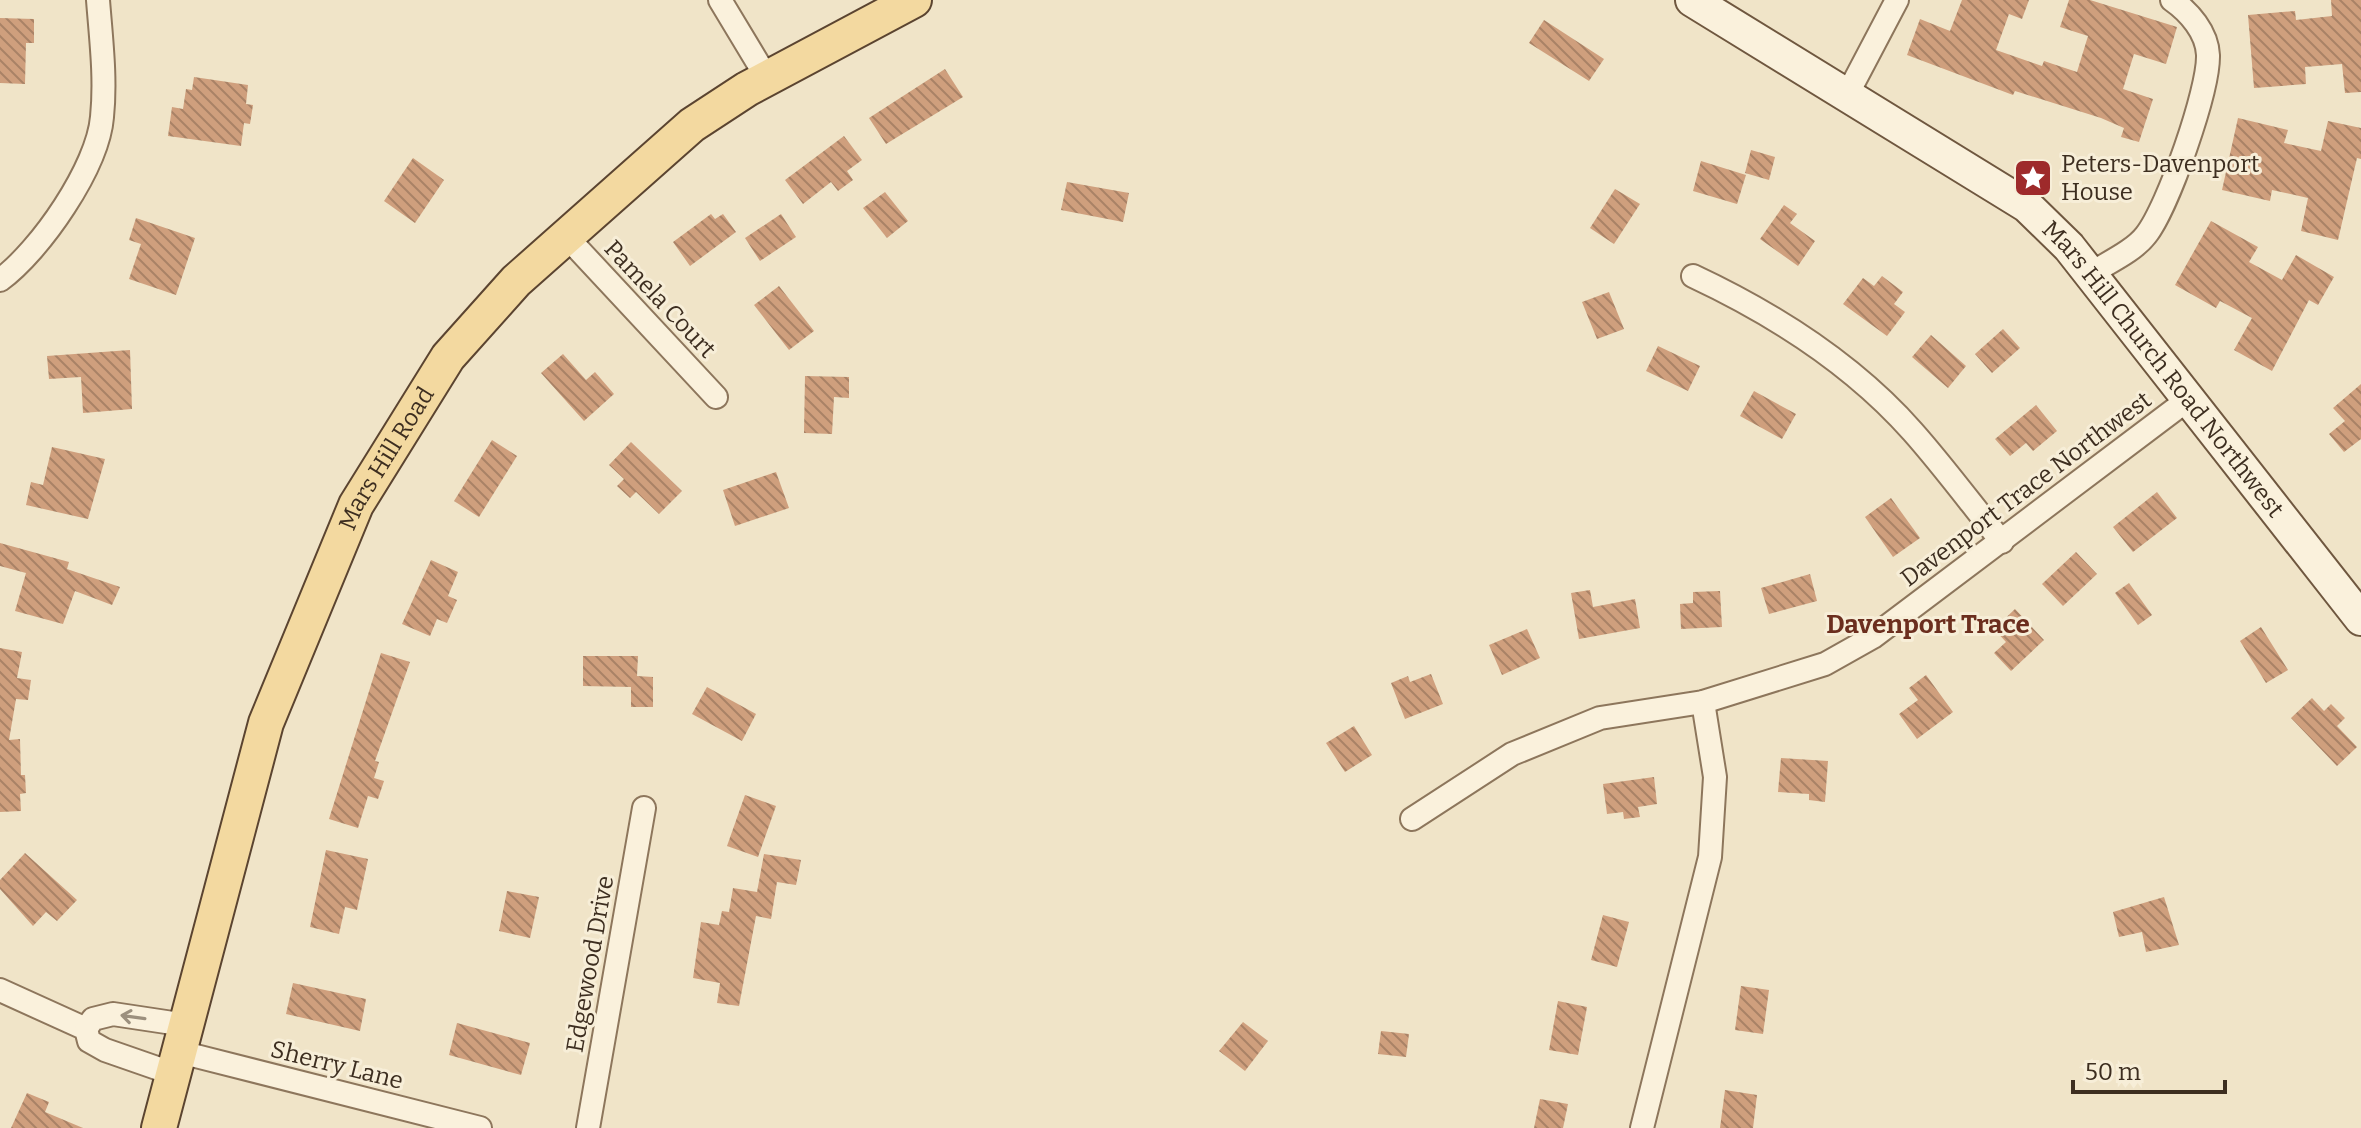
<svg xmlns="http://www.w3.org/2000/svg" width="2361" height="1128" viewBox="0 0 2361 1128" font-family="Bitter,serif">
	<defs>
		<pattern id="building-back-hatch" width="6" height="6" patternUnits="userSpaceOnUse" patternTransform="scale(2)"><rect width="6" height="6" fill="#cf9f7d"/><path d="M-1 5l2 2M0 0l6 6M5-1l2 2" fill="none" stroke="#a98266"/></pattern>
	</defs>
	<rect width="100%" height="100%" fill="#f0e4c8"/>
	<g fill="url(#building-back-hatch)">
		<path d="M1962 0H2029L2022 19 2009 14 1996 50 2042 66 2044 61 2077 72 2088 36 2060 27 2069 0H2090L2177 27 2166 64 2134 54 2123 89 2153 99 2139 142 2121 137 2124 128 2101 118 2015 91 2013 95 1907 55 1920 19 1950 31Z"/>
		<path d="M2331 0H2361V92L2345 93 2342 64 2305 67 2306 84 2254 88 2248 15 2295 11 2296 20 2332 16Z"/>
		<path d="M0 18 34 19V43H26L25 84 0 83Z"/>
		<path d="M1544 20 1604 59 1589 81 1529 43Z"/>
		<path d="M945 69 963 97 886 144 869 118Z"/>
		<path d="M194 77 248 85 246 104 253 105 250 124 244 123 241 146 168 136 172 107 183 109 186 89 192 90Z"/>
		<path d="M2238 118 2288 130 2284 143 2321 151 2328 121 2361 128V159L2357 158 2338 240 2301 231 2308 198 2272 190 2270 201 2222 190Z"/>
		<path d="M844 136 862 160 847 171 853 180 838 191 831 182 803 204 785 180Z"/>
		<path d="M1751 150 1775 157 1769 180 1745 173Z"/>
		<path d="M413 158 444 180 415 223 384 201Z"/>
		<path d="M1701 161 1746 175 1737 204 1693 191Z"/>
		<path d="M1067 182 1129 193 1123 222 1061 210Z"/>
		<path d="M1615 189 1640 204 1614 244 1590 228Z"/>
		<path d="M885 192 908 221 887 238 863 208Z"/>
		<path d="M1784 205 1797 214 1790 223 1815 241 1798 266 1760 239Z"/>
		<path d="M711 214 715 219 723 214 736 232 690 266 673 242Z"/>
		<path d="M781 214 796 237 760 261 745 238Z"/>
		<path d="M136 218 195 238 176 295 129 279 141 244 129 240Z"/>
		<path d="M2211 221 2258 247 2249 262 2282 280 2296 255 2334 277 2318 305 2309 300 2272 371 2234 350 2252 318 2220 301 2216 308 2175 285Z"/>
		<path d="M1882 276 1903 292 1894 304 1905 312 1887 336 1843 304 1863 278 1874 286Z"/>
		<path d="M779 286 814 331 789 350 754 305Z"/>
		<path d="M1609 292 1624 329 1597 339 1582 302Z"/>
		<path d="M2003 329 2020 348 1992 373 1975 354Z"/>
		<path d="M1931 335 1966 366 1948 388 1912 357Z"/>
		<path d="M1658 346 1700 366 1688 391 1646 371Z"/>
		<path d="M130 350 132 409 83 413 81 377 49 379 47 356Z"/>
		<path d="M563 354 586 380 595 372 614 394 584 421 541 373Z"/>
		<path d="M805 376 849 377V398L834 397 832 434 804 433Z"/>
		<path d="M2361 384V439L2344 452 2329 434 2345 421 2333 408Z"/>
		<path d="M1754 391 1796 414 1782 439 1740 416Z"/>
		<path d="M2036 405 2057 431 2033 451 2026 443 2010 456 1995 439Z"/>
		<path d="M492 440 517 456 479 517 454 501Z"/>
		<path d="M631 442 682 491 659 514 636 492 630 498 617 486 624 479 609 465Z"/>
		<path d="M52 447 105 459 88 519 26 505 31 482 43 485Z"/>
		<path d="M776 472 789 508 735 526 723 490Z"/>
		<path d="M2157 492 2177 518 2133 552 2113 527Z"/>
		<path d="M1891 498 1920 538 1893 557 1865 517Z"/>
		<path d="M0 543 69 562 67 569 120 587 112 605 75 591 63 624 15 611 26 573 0 566Z"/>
		<path d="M2076 552 2097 574 2063 606 2042 584Z"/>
		<path d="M431 560 458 572 448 596 457 600 447 623 437 619 430 636 402 624Z"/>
		<path d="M1810 574 1817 601 1769 614 1761 588Z"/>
		<path d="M2129 583 2152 615 2138 625 2115 593Z"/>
		<path d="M1590 590 1593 607 1635 599 1640 628 1579 639 1571 593Z"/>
		<path d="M1720 591 1722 627 1681 629 1680 604 1693 603V592Z"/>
		<path d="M2015 609 2044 640 2011 671 1994 653 2006 642 1994 629Z"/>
		<path d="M2261 627 2288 670 2266 683 2240 641Z"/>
		<path d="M1527 629 1540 658 1502 675 1489 645Z"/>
		<path d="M0 648 22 652 17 678 31 680 28 700 16 699 9 740 20 739 21 775H25L26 793 20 794 21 811 0 812Z"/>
		<path d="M381 653 410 662 375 761 379 762 374 778 384 781 378 799 368 796 358 828 329 819Z"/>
		<path d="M583 656H638L637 676 653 677V707H631V687L583 686Z"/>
		<path d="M1431 674 1443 704 1405 719 1391 683 1408 676 1410 682Z"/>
		<path d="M1926 675 1953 712 1917 739 1899 714 1918 700 1909 688Z"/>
		<path d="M707 687 756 714 742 741 692 714Z"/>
		<path d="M2312 698 2324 711 2331 704 2345 718 2337 726 2357 747 2337 766 2291 718Z"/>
		<path d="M1354 726 1372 755 1345 772 1326 743Z"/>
		<path d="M1781 758 1828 761 1825 802 1809 800V794L1778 792Z"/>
		<path d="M1654 777 1657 804 1638 807 1640 817 1624 819 1623 812 1607 814 1603 784Z"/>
		<path d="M745 795 776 806 758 857 727 846Z"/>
		<path d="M326 850 368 859 357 910 345 907 339 934 310 927Z"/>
		<path d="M25 853 77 900 57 921 46 912 33 926 0 889V880Z"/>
		<path d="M764 854 801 860 796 885 777 882 771 919 756 916 739 1006 717 1003 720 983 693 978 701 922 719 925 722 911 729 912 733 888 757 892Z"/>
		<path d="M507 891 539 897 530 938 499 931Z"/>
		<path d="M2164 897 2179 945 2146 952 2142 932 2119 937 2113 912Z"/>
		<path d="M1603 915 1629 922 1617 967 1591 960Z"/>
		<path d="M293 983 366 999 360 1031 286 1014Z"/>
		<path d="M1741 986 1769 990 1763 1034 1735 1030Z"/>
		<path d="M1558 1001 1587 1007 1578 1055 1549 1050Z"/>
		<path d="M1243 1022 1268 1041 1245 1071 1219 1051Z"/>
		<path d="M457 1023 530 1043 521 1075 449 1055Z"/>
		<path d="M1381 1031 1409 1034 1406 1057 1378 1054Z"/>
		<path d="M1725 1090 1757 1095 1753 1128H1720Z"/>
		<path d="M27 1093 49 1102 45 1112 83 1128H11Z"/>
		<path d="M1540 1099 1568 1104 1563 1128H1534Z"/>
	</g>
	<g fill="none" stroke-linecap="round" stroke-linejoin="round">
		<g stroke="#8d765c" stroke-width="26">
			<g id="street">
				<path d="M720 0 767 78"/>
				<path d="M1847 95 1897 0"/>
				<path d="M565 235 716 397"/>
				<path d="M2090 274C2107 263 2134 251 2146 235 2168 207 2209 90 2208 55 2207 32 2189 12 2172 0"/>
				<path d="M1693 276C1774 314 1853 364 1913 432 1944 467 1972 505 2002 542"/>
				<path d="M0 280C40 251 98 167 102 117 106 78 101 39 98 0"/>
				<path d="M1412 819 1512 754 1600 718 1703 702 1825 664 1873 637 2190 398"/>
				<path d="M0 990 86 1029 89 1041 105 1050 174 1074"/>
				<path d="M86 1029 93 1019 113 1014 186 1025"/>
				<path d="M180 1052 480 1128"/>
				<path d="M588 1128 644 808"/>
				<path d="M1642 1128 1710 857 1715 777 1703 702"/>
			</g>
		</g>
		<g stroke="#6f573f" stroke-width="36">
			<g id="secondary">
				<path id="s1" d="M1692 0 2027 206 2069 247 2361 619"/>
			</g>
		</g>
		<g stroke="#5b4430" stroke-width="38">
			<g id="primary">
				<path id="s2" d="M159 1128 266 723 356 505 448 357 516 281 692 125 747 89 914 0"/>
			</g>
		</g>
		<use href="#street" stroke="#faf1dc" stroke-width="22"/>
		<use href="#secondary" stroke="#faf1dc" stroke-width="32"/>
		<use href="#primary" stroke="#f3d9a0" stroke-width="34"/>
	</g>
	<defs><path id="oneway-shaft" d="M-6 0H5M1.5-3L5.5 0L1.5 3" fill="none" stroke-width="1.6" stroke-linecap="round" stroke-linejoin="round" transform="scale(2)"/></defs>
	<use stroke="#9c907e" href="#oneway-shaft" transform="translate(133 1017) rotate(-172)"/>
	<defs>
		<g id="sight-square" transform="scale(2)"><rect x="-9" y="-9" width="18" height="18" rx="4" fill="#9e2a2b" stroke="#f7eed8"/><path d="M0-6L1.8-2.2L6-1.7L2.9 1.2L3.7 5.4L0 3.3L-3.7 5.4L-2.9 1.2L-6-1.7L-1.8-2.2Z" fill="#fff"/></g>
	</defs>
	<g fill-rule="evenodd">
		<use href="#sight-square" x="2033" y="178"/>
	</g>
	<g text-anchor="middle" stroke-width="6" stroke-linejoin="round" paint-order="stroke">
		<g font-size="24" fill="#3d2e20" stroke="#f7eed8" text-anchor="start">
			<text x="2061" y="172">Peters-Davenport<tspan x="2061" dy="28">House</tspan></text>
		</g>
		<g font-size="24" fill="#3d2e20" stroke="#f7eed8">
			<text transform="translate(660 299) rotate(47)" y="8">Pamela Court</text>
			<text dy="8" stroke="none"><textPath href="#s1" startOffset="606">Mars Hill Church Road Northwest</textPath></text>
			<text dy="8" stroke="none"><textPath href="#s2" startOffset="710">Mars Hill Road</textPath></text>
			<text transform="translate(2026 489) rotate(-37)" y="8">Davenport Trace Northwest</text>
			<text transform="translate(590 964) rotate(-80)" y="8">Edgewood Drive</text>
			<text transform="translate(337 1065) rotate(14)" y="8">Sherry Lane</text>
		</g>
		<g font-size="26" font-weight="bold" fill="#6b2e1e" stroke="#f7eed8">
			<text x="1928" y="633">Davenport Trace</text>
		</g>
	</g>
	<path d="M2073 1080v12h152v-12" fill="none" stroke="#3d2e20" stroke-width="4"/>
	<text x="2085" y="1080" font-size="24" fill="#3d2e20" stroke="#f7eed8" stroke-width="6" paint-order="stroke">50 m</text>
</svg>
